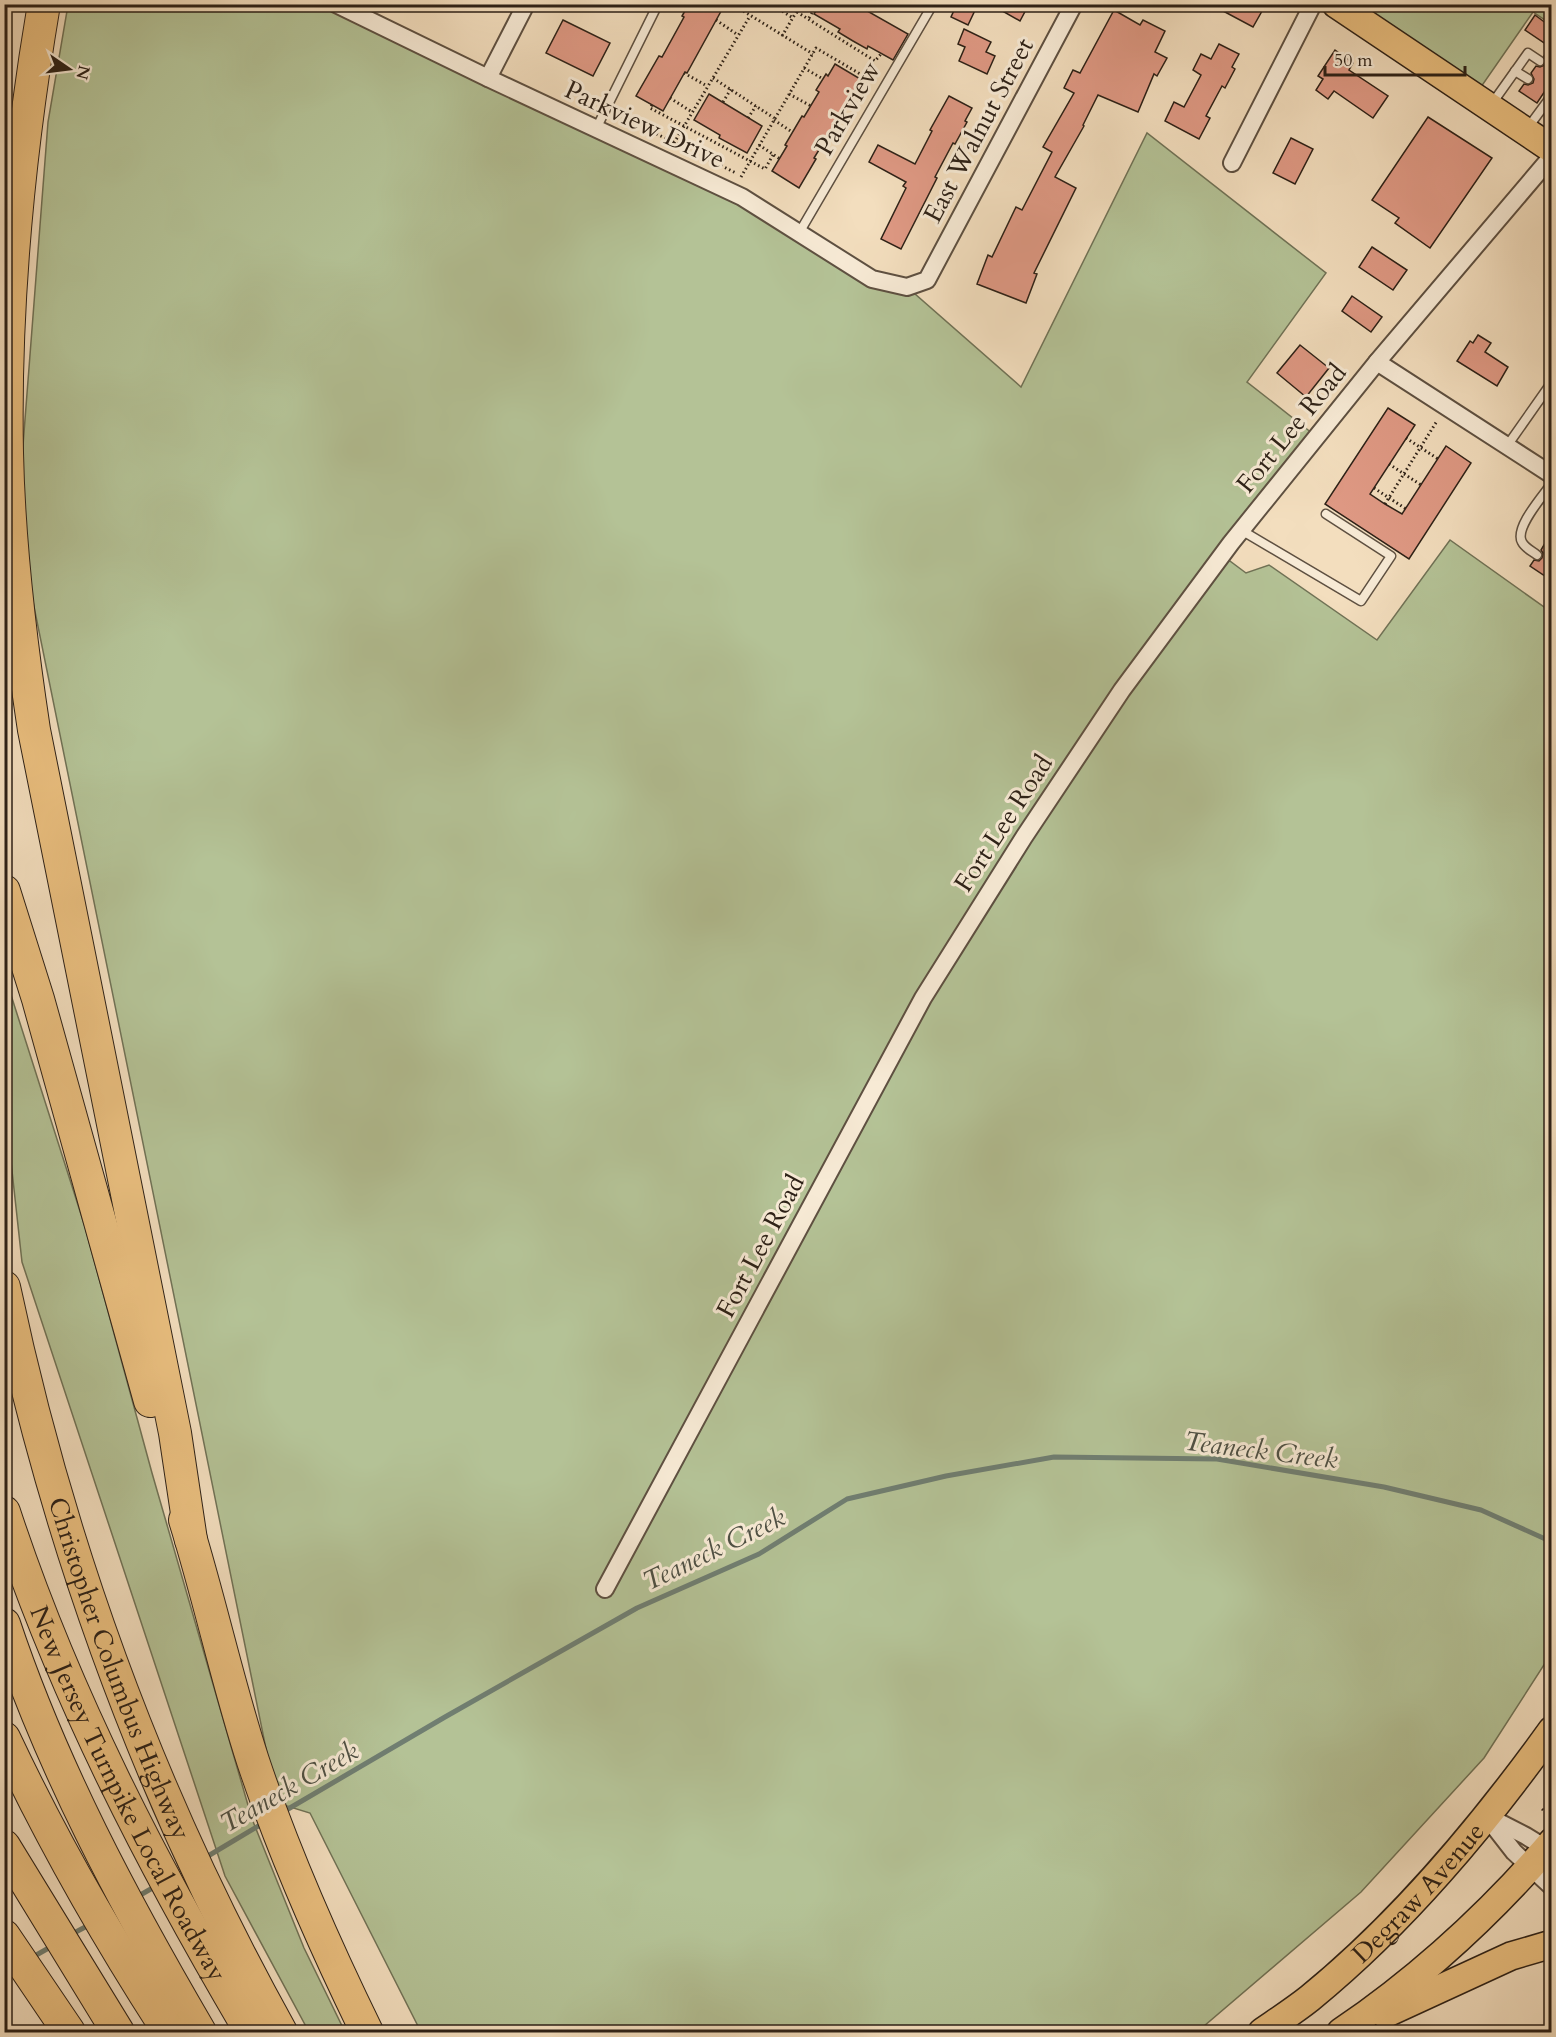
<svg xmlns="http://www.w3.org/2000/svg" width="1556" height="2037" viewBox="0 0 1556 2037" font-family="Cardo,serif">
	<rect width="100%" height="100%" fill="#f3debe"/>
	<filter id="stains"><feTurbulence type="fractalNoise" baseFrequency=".00333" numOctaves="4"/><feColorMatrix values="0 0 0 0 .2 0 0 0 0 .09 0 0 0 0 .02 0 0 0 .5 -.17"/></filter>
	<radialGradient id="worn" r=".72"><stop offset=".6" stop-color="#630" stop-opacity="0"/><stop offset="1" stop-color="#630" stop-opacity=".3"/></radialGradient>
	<g fill="#b4c296" stroke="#707256" stroke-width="1.5">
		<path d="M68 5H330L672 163 872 279 907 287 1021 387 1147 133 1326 273 1247 382 1317 437 1222 555 1246 573 1269 565 1377 640 1450 540 1551 612V1654L1484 1758 1361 1892 1197 2032H421L310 1813 277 1803 17 523 48 122Z"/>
		<path d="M1336 5H1551V24L1533 12 1474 97Z"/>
		<path d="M4 973 85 1227 152 1473 252 1819 304 1948 345 2032H309L225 1876 22 1262 5 1107Z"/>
	</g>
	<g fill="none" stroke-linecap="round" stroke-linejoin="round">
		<g stroke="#707e71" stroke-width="5">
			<path d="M283 1812 445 1717 637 1608 759 1554 847 1499 946 1476 1054 1457 1217 1459 1384 1487 1481 1510 1552 1542"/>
			<path d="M203 1859 265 1822"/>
			<path d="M135 1898 156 1886"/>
			<path d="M70 1935 91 1924"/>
			<path d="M31 1958 54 1945"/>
		</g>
	</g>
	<g fill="#df9984" stroke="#2d2117" stroke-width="1.5">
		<path d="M689 4H725L687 73 685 72 663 111 636 96 659 56 662 57 684 17 682 16Z"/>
		<path d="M820 4H855L908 34 893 60 868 46 867 49 853 41 838 32 840 29 814 14Z"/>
		<path d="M957 4H978L968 25 951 17Z"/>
		<path d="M990 4H1029L1020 21Z"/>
		<path d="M1210 4H1266L1253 27Z"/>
		<path d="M1114 10 1140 25 1143 20 1165 31 1155 52 1167 58 1157 76 1154 74 1138 112 1098 95 1083 125 1084 126 1055 177 1076 188 1034 273 1037 274 1026 303 977 284 988 255 992 257 1016 207 1022 210 1052 152 1043 147 1074 93 1064 88 1073 70 1080 73Z"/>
		<path d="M1535 15 1551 27V82L1537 103 1519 91 1524 84 1528 85 1533 83 1534 79 1531 73 1536 66 1540 67 1545 65 1546 61 1544 56 1550 47 1525 30Z"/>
		<path d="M563 20 610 43 593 76 546 53Z"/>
		<path d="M964 29 991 42 986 52 995 56 987 74 959 61 965 47 958 44Z"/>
		<path d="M1219 44 1239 54 1232 67 1235 69 1225 88 1222 86 1206 116 1210 118 1199 139 1165 121 1174 102 1184 107 1201 75 1193 70 1201 54 1211 59Z"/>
		<path d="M1335 50 1353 63 1349 70 1388 96 1373 118 1334 91 1328 99 1316 90 1323 79 1318 76Z"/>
		<path d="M835 64 862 80 814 158 816 159 799 188 772 171 787 146 785 145 802 116 804 117 819 92 816 90 826 74 828 76Z"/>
		<path d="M709 94 762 126 747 153 719 138 720 135 694 120Z"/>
		<path d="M949 96 972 108 965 121 967 122 955 144 953 143 935 177 937 178 901 249 881 239 906 188 903 186 906 182 869 162 878 145 915 164 932 131 930 130Z"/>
		<path d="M1428 117 1492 158 1430 248 1395 223 1399 218 1372 200Z"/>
		<path d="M1291 138 1313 149 1295 184 1273 173Z"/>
		<path d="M1372 247 1407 270 1393 290 1359 267Z"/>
		<path d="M1352 296 1382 317 1371 332 1342 311Z"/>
		<path d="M1478 335 1491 343 1485 352 1508 367 1497 386 1457 361 1470 341 1473 343Z"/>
		<path d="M1300 345 1329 368 1306 397 1277 373Z"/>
		<path d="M1388 408 1415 425 1370 494 1385 504 1402 514 1446 446 1471 463 1409 559 1325 504Z"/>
		<path d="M1551 533V580L1530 566 1534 560 1539 561 1542 558 1543 553 1541 550Z"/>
	</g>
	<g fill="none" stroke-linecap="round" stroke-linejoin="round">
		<g stroke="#5e5041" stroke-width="11">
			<g id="service">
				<path d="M1515 71 1528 79"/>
				<path d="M1491 105 1528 53 1540 61"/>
				<path d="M596 129 658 4"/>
				<path d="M1527 129 1552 95"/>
				<path d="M799 233 933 4"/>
				<path d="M1507 446 1552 382"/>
				<path d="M1241 530 1361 601 1391 556 1326 514"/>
				<path d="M1537 555C1532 551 1525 548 1522 542 1514 528 1543 496 1552 483"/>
			</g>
		</g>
		<g stroke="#5e5041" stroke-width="20">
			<g id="minor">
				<path d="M336 4 488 78 742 197 872 279 907 287 927 280 1074 4"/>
				<path d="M488 78 526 4"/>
				<path d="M1232 163 1313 4"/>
				<path d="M1377 362 1552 475"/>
				<path d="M605 1589 923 998 1024 837 1122 690 1231 543 1377 362 1552 156"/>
				<path d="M1486 1816 1514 1852 1552 1887"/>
				<path d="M1487 1816 1526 1836 1552 1852"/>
			</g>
		</g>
		<g stroke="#2d2117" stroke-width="30">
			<g id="primary">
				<path d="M1336 4 1552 149"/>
				<path d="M1385 2014 1511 1956 1552 1944"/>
				<path id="s1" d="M1262 2032C1278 2021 1295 2010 1310 1998 1403 1922 1482 1827 1552 1730"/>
				<path d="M1341 2032C1419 1979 1490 1914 1552 1842"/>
			</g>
		</g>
		<g stroke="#2d2117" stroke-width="34">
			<g id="motorway">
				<path d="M44 4C19 152 4 303 7 453 9 546 20 638 34 730L175 1433 191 1540"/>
				<path d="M4 891 38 999 150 1401"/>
				<path id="s2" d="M4 1287C59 1548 151 1799 281 2032"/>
				<path id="s3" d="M4 1512C64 1695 154 1868 251 2032"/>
				<path d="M185 1520C210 1600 227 1681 253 1761 284 1854 324 1944 367 2032"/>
				<path d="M4 1624C52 1768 124 1902 200 2032"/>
				<path d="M4 1738C52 1840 108 1938 169 2032"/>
				<path d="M4 1846 118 2032"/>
				<path d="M4 1936 69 2032"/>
			</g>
		</g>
		<g stroke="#2d2117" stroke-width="3" stroke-dasharray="1.5 3" stroke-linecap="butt">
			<path d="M732 4 813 54"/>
			<path d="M771 4 793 18"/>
			<path d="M797 12 875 61 881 54"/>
			<path d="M809 18 817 4"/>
			<path d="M716 20 738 35"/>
			<path d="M782 36 801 4"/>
			<path d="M804 68 823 79"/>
			<path d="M684 73 707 86"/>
			<path d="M713 78 774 118"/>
			<path d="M789 94 811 106"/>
			<path d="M670 98 692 112"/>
			<path d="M723 102 731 89"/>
			<path d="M652 105 650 108 765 169 773 155"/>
			<path d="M616 114 736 173"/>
			<path d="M748 118 756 106"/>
			<path d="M774 120 792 132"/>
			<path d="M674 143 750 16"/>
			<path d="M759 145 780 159"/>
			<path d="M741 177 816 48 862 75 866 84 869 86"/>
			<path d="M1406 438 1438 459"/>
			<path d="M1389 464 1421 485"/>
			<path d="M1374 488 1406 509"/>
			<path d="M1385 504 1437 421"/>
			<path d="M1542 1809 1551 1817"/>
		</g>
		<use href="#service" stroke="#f7ead5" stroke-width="8"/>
		<use href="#minor" stroke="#f7ead5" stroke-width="16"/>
		<use href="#primary" stroke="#eabf7f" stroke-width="27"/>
		<use href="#motorway" stroke="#eabf7f" stroke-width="32"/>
	</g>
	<g text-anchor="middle" stroke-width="6" stroke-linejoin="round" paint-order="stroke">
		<g font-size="26" fill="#2d2117" stroke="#f7ead5">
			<text transform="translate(847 108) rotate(-60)" y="9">Parkview</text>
			<text transform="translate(645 124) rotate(25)" y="9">Parkview Drive</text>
			<text transform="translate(978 130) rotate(-62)" y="9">East Walnut Street</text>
			<text transform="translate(1291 428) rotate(-51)" y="9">Fort Lee Road</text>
			<text transform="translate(1003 823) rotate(-57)" y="9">Fort Lee Road</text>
			<text transform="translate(760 1246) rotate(-62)" y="9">Fort Lee Road</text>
			<text dy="9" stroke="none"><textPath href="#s2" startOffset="399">Christopher Columbus Highway</textPath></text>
			<text dy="9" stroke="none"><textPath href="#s3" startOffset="308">New Jersey Turnpike Local Roadway</textPath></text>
			<text dy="9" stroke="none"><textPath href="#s1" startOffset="210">Degraw Avenue</textPath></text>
		</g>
		<g font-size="27" font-style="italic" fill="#4e5044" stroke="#f7ead5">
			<text transform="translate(1261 1450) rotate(7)" y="9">Teaneck Creek</text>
			<text transform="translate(714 1549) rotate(-26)" y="9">Teaneck Creek</text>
			<text transform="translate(289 1787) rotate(-30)" y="9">Teaneck Creek</text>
		</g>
	</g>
	<rect width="1556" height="2037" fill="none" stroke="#f3debe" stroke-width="24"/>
	<rect x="6" y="6" width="1544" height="2025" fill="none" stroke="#2d2117" stroke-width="3"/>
	<rect x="12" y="12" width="1532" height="2013" fill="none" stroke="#2d2117" stroke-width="1.5"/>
	<g transform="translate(69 69) rotate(104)" stroke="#f7ead5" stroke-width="4.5" paint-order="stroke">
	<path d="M0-4.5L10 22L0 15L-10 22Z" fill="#2d2117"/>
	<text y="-9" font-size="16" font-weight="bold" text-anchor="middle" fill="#2d2117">N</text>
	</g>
	<path d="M1325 66v9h140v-9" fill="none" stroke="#2d2117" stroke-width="3"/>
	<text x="1334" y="66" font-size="18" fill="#2d2117" stroke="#f7ead5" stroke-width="4.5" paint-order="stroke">50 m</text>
	<rect width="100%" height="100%" filter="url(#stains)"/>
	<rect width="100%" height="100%" fill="url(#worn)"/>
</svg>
